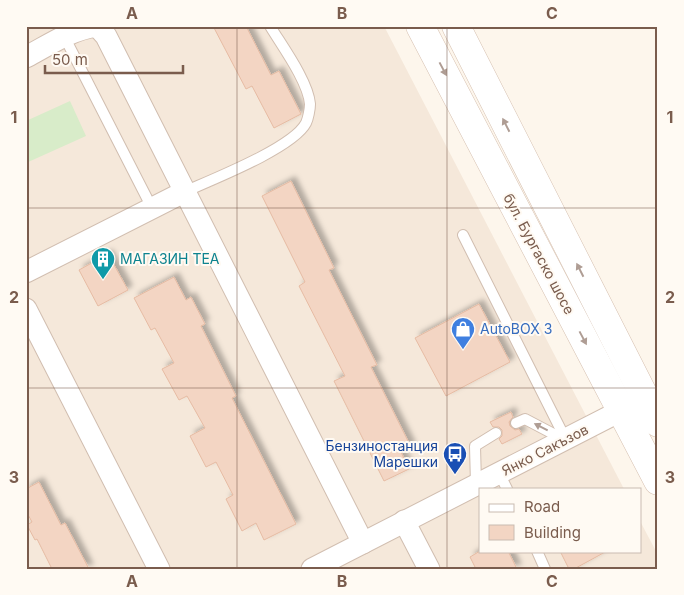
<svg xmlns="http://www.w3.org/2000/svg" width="684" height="595" viewBox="0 0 684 595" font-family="Inter,sans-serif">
	<defs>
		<filter id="shadow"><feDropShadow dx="4.5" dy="-4.5" stdDeviation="2.5" flood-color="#0004"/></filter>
	</defs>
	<rect width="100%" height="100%" fill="#fdf6ec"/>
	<path fill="#f5e8da" d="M26 26H384L624 489H480V551H640V521L658 555V569H26Z"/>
	<path fill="#d8ecc9" d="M70 101 86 136 26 163V121Z"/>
	<g fill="#f3d5c3" stroke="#e6bba3" filter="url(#shadow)">
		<path d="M213 26H246L271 75 279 71 301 114 274 128 252 86 246 89Z"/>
		<path d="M291 181 334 268 329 270 377 365 371 367 411 447 401 452 409 469 384 481 334 381 345 376 299 286 305 282 262 196Z"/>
		<path d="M108 254 128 290 98 306 79 270Z"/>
		<path d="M174 277 186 300 191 297 205 324 201 326 236 396 232 398 296 524 264 540 256 523 242 531 226 499 233 495 216 462 206 467 190 436 205 428 187 396 179 400 162 369 174 363 155 328 151 330 134 298Z"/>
		<path d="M479 304 510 362 446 396 415 338Z"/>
		<path d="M511 412 513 417 509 422 510 426 515 430 519 429 522 434 502 444 499 439 502 436V430L499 427H493L490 422Z"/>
		<path d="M39 482 61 525 65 523 89 569H52L37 539 35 540 27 525 32 522 26 511V489Z"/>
		<path d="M480 551H508L517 569H476L470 557Z"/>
		<path d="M560 551H607L574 569H569Z"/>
	</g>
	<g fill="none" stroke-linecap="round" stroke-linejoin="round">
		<g stroke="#d1beb0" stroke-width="12">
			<g id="service">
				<path d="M64 36 152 208"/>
				<path d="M184 192C211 180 293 148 306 123 308 119 310 109 310 104 308 81 282 46 270 26"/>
				<path d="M463 235 566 440"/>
				<path d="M516 423 525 419 565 440"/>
				<path d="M499 473 507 489"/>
				<path d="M476 484 475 446 496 433"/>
				<path d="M537 551 545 569"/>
			</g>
		</g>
		<g stroke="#d1beb0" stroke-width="23">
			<g id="minor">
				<path d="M97 26 106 36 363 543"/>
				<path d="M26 57C49 45 70 30 96 26"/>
				<path d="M26 272 184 192"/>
				<path d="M26 309 159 569"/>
				<path d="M404 521 429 569"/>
				<path d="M312 569 634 404"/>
			</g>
		</g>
		<g stroke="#d6c0b0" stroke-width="29">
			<g id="secondary">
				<path d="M420 26 658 481"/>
				<path d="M456 26 658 423"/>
			</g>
		</g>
		<use href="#service" stroke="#fff" stroke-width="10"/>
		<use href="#minor" stroke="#fff" stroke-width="21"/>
		<use href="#secondary" stroke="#fff" stroke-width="28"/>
	</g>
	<defs><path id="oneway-solid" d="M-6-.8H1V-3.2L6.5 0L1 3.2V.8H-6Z" transform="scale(1.25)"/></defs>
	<g fill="#af9d94">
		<use href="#oneway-solid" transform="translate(443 69) rotate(62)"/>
		<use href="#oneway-solid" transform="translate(506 125) rotate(-117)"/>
		<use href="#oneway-solid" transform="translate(580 270) rotate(-117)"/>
		<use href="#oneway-solid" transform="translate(583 338) rotate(62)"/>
		<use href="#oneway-solid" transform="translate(541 427) rotate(-153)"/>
	</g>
	<path fill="none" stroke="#7a5c4d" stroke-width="1" stroke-opacity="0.55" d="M237 26V569M447 26V569M26 208H658M26 388H658"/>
	<defs>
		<g id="building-pin" transform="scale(1.25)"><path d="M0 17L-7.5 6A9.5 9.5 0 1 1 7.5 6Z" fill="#0f9aa8" stroke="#fffaf3"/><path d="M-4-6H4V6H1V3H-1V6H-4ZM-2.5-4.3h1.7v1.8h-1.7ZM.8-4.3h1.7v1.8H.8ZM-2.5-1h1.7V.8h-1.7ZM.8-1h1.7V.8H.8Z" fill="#fff"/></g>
		<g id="shop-pin" transform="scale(1.25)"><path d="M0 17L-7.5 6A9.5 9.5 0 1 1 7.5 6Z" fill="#3f7fe0" stroke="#fffaf3"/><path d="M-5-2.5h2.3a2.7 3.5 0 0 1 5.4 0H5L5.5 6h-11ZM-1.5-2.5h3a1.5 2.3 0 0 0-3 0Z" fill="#fff"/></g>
		<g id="bus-pin" transform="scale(1.25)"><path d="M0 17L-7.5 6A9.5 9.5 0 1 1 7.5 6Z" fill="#1a4fb4" stroke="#fffaf3"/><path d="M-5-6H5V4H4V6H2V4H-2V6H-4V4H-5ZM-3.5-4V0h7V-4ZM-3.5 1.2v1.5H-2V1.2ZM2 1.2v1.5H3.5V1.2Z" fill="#fff"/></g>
	</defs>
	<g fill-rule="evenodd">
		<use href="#building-pin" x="103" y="259"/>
		<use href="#shop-pin" x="463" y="329"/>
		<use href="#bus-pin" x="455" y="454"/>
	</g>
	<g text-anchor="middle" stroke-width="4" stroke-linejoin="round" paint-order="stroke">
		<g font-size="14" fill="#7a5c4d" stroke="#fffaf3">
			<text transform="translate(539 254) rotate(62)" y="5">бул. Бургаско шосе</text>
			<text transform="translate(545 450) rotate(-27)" y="5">Янко Сакъзов</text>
		</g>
		<g font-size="14" fill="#0d838f" stroke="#fffaf3" text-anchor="start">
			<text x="120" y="264">МАГАЗИН ТЕА</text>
		</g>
		<g font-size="14" fill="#366cbe" stroke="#fffaf3" text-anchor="start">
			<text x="480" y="334">AutoBOX 3</text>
		</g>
		<g font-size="14" fill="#164399" stroke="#fffaf3" text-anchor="end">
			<text x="438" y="451">Бензиностанция<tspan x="438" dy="16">Марешки</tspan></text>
		</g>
	</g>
	<rect width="684" height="595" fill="none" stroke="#fffaf3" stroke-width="55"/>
	<rect x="479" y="488" width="162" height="65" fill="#fffaf3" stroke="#cabbb1"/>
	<rect x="489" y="504" width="25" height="8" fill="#ffffff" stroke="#cabbb1"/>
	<text x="524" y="512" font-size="15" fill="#7a5c4d">Road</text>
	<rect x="489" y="525" width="25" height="15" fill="#f3d5c3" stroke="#cabbb1"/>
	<text x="524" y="538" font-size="15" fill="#7a5c4d">Building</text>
	<path d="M45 65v8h138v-8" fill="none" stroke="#7a5c4d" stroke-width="2.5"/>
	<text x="52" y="65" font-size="15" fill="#7a5c4d" stroke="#fffaf3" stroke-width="4" paint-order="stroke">50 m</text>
	<rect x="28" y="28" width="628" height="540" fill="none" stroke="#7a5c4d" stroke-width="2"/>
	<g font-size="16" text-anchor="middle" font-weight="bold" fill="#7a5c4d">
		<text x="132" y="19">A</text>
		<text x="342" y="19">B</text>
		<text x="552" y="19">C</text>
		<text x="14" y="123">1</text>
		<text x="670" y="123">1</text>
		<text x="14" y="303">2</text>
		<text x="670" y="303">2</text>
		<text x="14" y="483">3</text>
		<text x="670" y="483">3</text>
		<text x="132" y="587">A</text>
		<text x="342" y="587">B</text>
		<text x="552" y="587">C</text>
	</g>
</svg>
